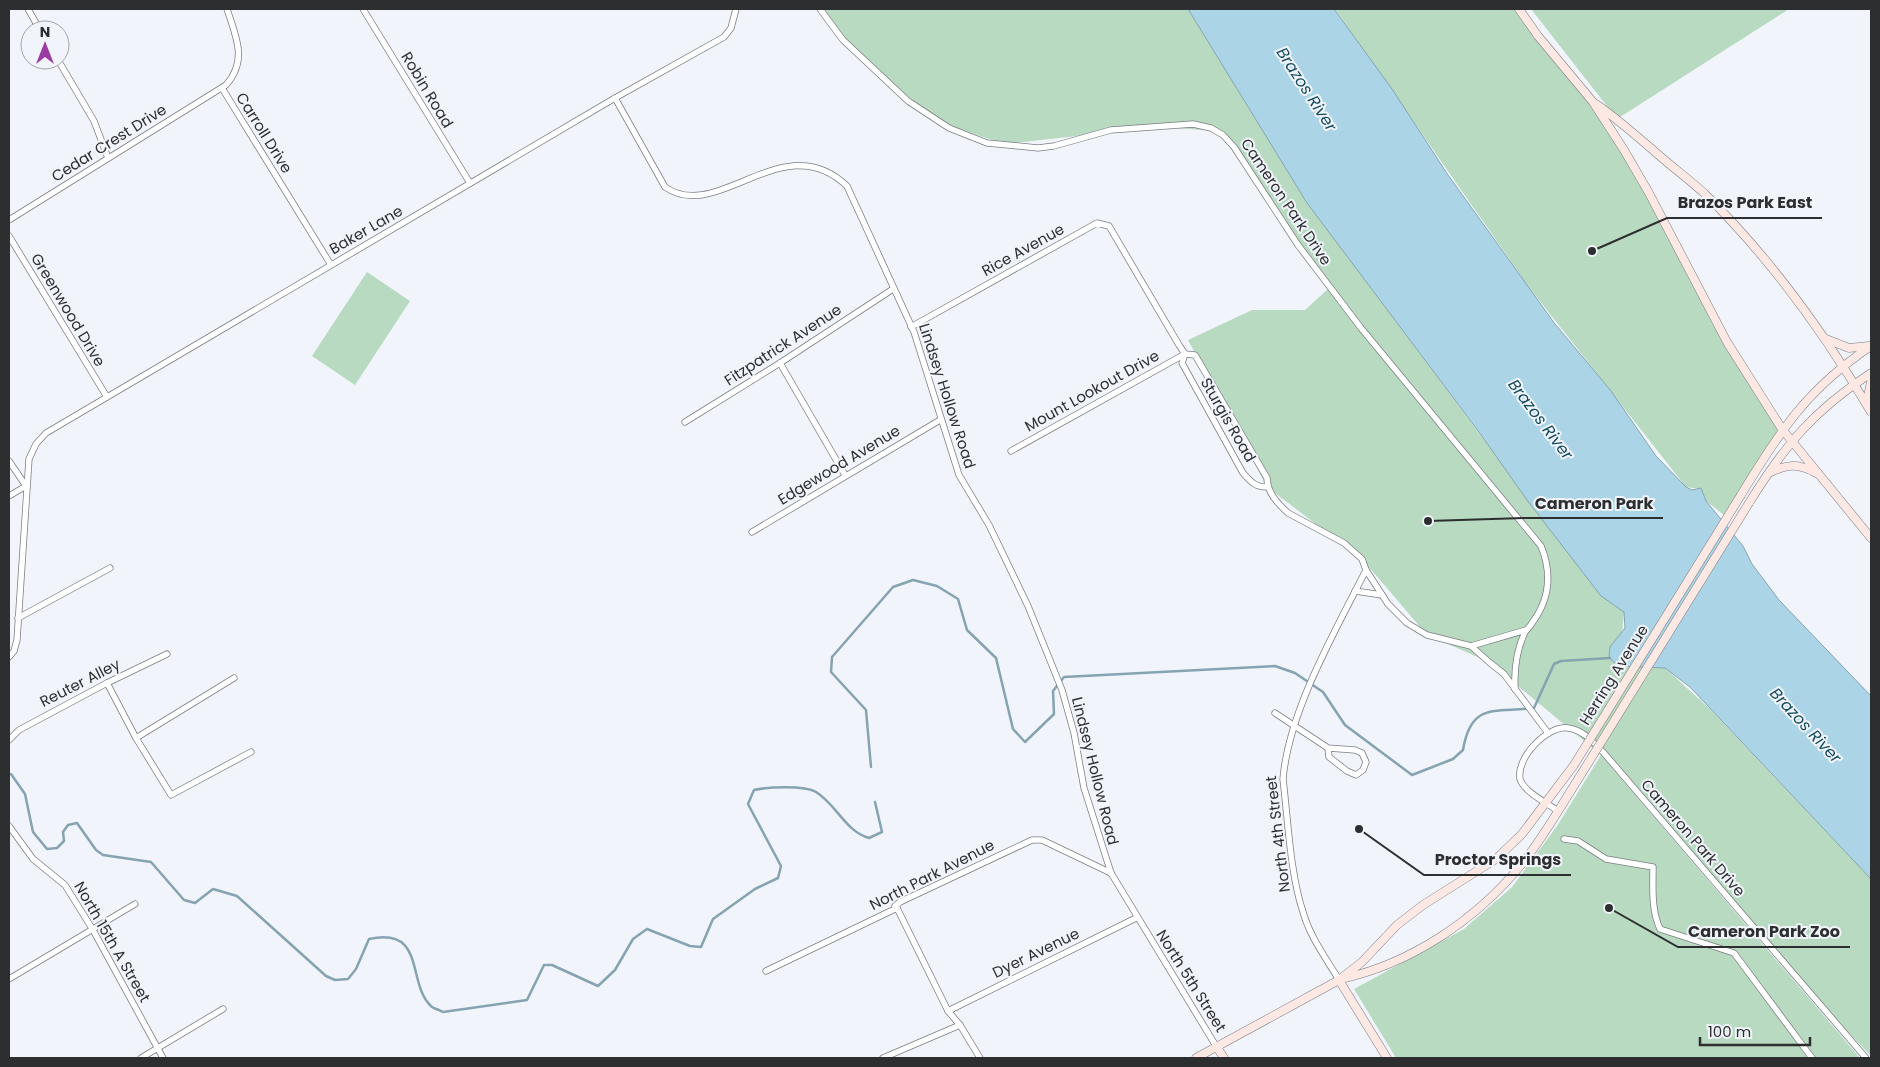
<svg xmlns="http://www.w3.org/2000/svg" width="1880" height="1067" viewBox="0 0 1880 1067" font-family="Poppins,sans-serif">
	<rect width="100%" height="100%" fill="#f1f5fb"/>
	<g fill="#b8dac1">
		<path d="M821 9H1188L1302 195 1569 554 1624 612 1619 666 1665 668 1710 709 1871 879V1056L1791 972 1616 767 1601 755 1860 1058H1396L1354 989 1464 929 1512 887 1557 826 1601 755 1489 662 1427 635 1362 559 1267 487 1188 340 1252 310H1305L1330 287 1218 131 1158 127 1004 144 939 122 869 64 823 14Z"/>
		<path d="M1335 9H1520L1593 102 1661 217 1721 331 1782 429 1724 515 1706 501 1701 489 1686 487 1528 286Z"/>
		<path d="M1531 9H1789L1617 119Z"/>
		<path d="M367 272 410 301 355 385 312 356Z"/>
	</g>
	<path fill="#abd5e7" stroke="#85a3b0" d="M1188 9H1334L1392 89 1448 175 1555 324 1611 391 1656 456 1686 487 1692 490 1701 488 1706 501 1743 546 1752 564 1779 600 1871 696V879L1690 687 1665 668 1619 666 1609 658 1610 647 1625 628 1624 612 1601 596 1527 500 1479 432 1307 203Z"/>
	<g fill="none" stroke-linecap="round" stroke-linejoin="round">
		<g stroke="#85a3b0" stroke-width="2.5">
			<path d="M871 767 866 710 831 672 832 657 893 587 913 580 937 586 958 599 967 630 996 658 1013 729 1025 742 1054 714 1053 691 1064 677 1275 666 1295 673 1323 692 1345 725 1412 775 1453 759 1463 750C1471 701 1496 713 1534 708L1554 664 1561 661 1610 658"/>
			<path d="M11 774 25 794 33 832 47 849 57 848 64 841 63 832 68 825 77 823 96 850 103 855 151 862 184 900 195 903 213 889 237 896 326 976 335 980 348 979 356 969 369 939C427 926 406 985 432 1007 435 1009 440 1010 443 1012L527 1000 544 965H552L598 986 615 970 633 939 647 929 690 946 701 947 713 919 755 889 778 878 781 866 748 804 754 790C768 787 804 785 816 792 837 805 845 831 869 838L882 832 875 802"/>
		</g>
		<g stroke="#7a7d83" stroke-width="7">
			<g id="street">
				<path d="M28 9 40 30"/>
				<path d="M363 9 470 183"/>
				<path d="M820 9 843 40 908 101 949 128 987 143 1038 148 1054 146 1111 130 1193 124 1211 128 1223 135 1234 147 1298 245 1361 328 1541 546C1552 573 1550 599 1532 623 1530 627 1527 629 1525 632 1516 651 1514 669 1515 689"/>
				<path d="M58 60 94 121 108 158"/>
				<path d="M222 88 331 265"/>
				<path d="M615 98 665 187C718 224 784 125 847 186L914 332 959 475 989 525 1028 606 1062 690 1074 733 1084 788 1111 873 1216 1046"/>
				<path d="M9 220 226 85C248 60 236 37 227 9"/>
				<path d="M9 236 107 397"/>
				<path d="M911 327 1097 223 1109 226 1179 345 1185 354 1195 355 1267 478C1267 492 1277 503 1288 513L1344 543 1362 559 1366 570 1388 604 1407 623 1427 635 1471 646 1489 662 1504 674 1548 733"/>
				<path d="M1185 354 1182 363 1243 473C1251 482 1255 487 1267 487"/>
				<path d="M780 363 845 475"/>
				<path d="M685 422 780 363 893 289"/>
				<path d="M1011 451 1185 354"/>
				<path d="M9 461 26 486"/>
				<path d="M9 496 26 486"/>
				<path d="M752 532 940 420"/>
				<path d="M1355 591 1382 595"/>
				<path d="M18 618 110 568"/>
				<path d="M1471 646 1526 630"/>
				<path d="M9 657 14 651 17 640 29 459 36 444 46 433 615 98 724 37 731 28 736 9"/>
				<path d="M107 683 136 738 171 795 251 752"/>
				<path d="M1275 713 1328 748 1355 750 1362 753 1366 762 1363 770 1356 775 1347 771 1329 757 1328 748"/>
				<path d="M136 738 234 678"/>
				<path d="M9 740 19 730 107 683 167 654"/>
				<path d="M1558 811C1547 803 1524 792 1520 779 1516 757 1548 725 1568 728 1583 730 1592 741 1603 752L1866 1058"/>
				<path d="M9 826 33 859 65 885 93 930 163 1058"/>
				<path d="M1564 839 1578 841 1606 859 1653 867C1653 888 1651 909 1660 929L1734 953 1812 1058"/>
				<path d="M897 908 948 1011 960 1025 980 1058"/>
				<path d="M766 971 897 908 895 906 900 902 1032 840H1042L1111 873"/>
				<path d="M9 979 135 904"/>
				<path d="M1339 980C1326 958 1310 937 1303 912 1290 873 1288 820 1283 779 1289 710 1335 632 1366 570"/>
				<path d="M948 1011 1136 918"/>
				<path d="M141 1058 223 1009"/>
				<path d="M883 1058 960 1025"/>
			</g>
		</g>
		<g stroke="#7a7d83" stroke-width="9">
			<g id="secondary">
				<path d="M1519 9 1538 36 1593 102 1624 150 1649 193 1727 342 1782 429 1871 538"/>
				<path d="M1596 104C1619 120 1640 139 1661 157 1676 170 1691 181 1705 194 1770 258 1825 334 1871 412"/>
				<path d="M1826 339 1849 348 1869 346"/>
				<path d="M1868 405V396L1871 382"/>
				<path d="M1769 473C1787 464 1798 463 1816 473"/>
				<path d="M1741 495C1780 431 1807 389 1871 346"/>
				<path d="M1749 503C1785 445 1813 411 1871 373"/>
				<path d="M1341 979C1410 964 1476 920 1521 865 1544 837 1562 804 1582 773"/>
				<path d="M1339 980 1387 1058"/>
				<path d="M1216 1046 1224 1058"/>
				<path d="M1196 1058 1339 980 1362 962 1397 925 1423 905 1496 859 1522 834 1574 765"/>
			</g>
		</g>
		<use href="#street" stroke="#fff" stroke-width="5.5"/>
		<use href="#secondary" stroke="#fde8e3" stroke-width="8"/>
		<g stroke="#7a7d83" stroke-width="9" stroke-linecap="butt">
			<g id="secondary-bridge">
				<path d="M1574 765 1741 495"/>
				<path d="M1582 773 1749 503"/>
			</g>
		</g>
		<use href="#secondary-bridge" stroke="#fde8e3" stroke-width="8"/>
	</g>
	<g text-anchor="middle" stroke-width="4" stroke-linejoin="round" paint-order="stroke">
		<g font-size="15" fill="#2d2e30" stroke="#f1f5fb">
			<text transform="translate(427 90) rotate(59)" y="5">Robin Road</text>
			<text transform="translate(264 133) rotate(58)" y="5">Carroll Drive</text>
			<text transform="translate(109 143) rotate(-32)" y="5">Cedar Crest Drive</text>
			<text transform="translate(1286 202) rotate(56)" y="5">Cameron Park Drive</text>
			<text transform="translate(366 230) rotate(-30)" y="5">Baker Lane</text>
			<text transform="translate(1023 250) rotate(-29)" y="5">Rice Avenue</text>
			<text transform="translate(68 310) rotate(59)" y="5">Greenwood Drive</text>
			<text transform="translate(783 345) rotate(-33)" y="5">Fitzpatrick Avenue</text>
			<text transform="translate(1092 391) rotate(-29)" y="5">Mount Lookout Drive</text>
			<text transform="translate(947 396) rotate(72)" y="5">Lindsey Hollow Road</text>
			<text transform="translate(1228 420) rotate(60)" y="5">Sturgis Road</text>
			<text transform="translate(839 465) rotate(-31)" y="5">Edgewood Avenue</text>
			<text transform="translate(1614 675) rotate(-58)" y="5">Herring Avenue</text>
			<text transform="translate(80 683) rotate(-27)" y="5">Reuter Alley</text>
			<text transform="translate(1095 771) rotate(76)" y="5">Lindsey Hollow Road</text>
			<text transform="translate(1278 834) rotate(-97)" y="5">North 4th Street</text>
			<text transform="translate(1693 838) rotate(49)" y="5">Cameron Park Drive</text>
			<text transform="translate(932 875) rotate(-27)" y="5">North Park Avenue</text>
			<text transform="translate(112 942) rotate(60)" y="5">North 15th A Street</text>
			<text transform="translate(1036 953) rotate(-26)" y="5">Dyer Avenue</text>
			<text transform="translate(1191 981) rotate(58)" y="5">North 5th Street</text>
		</g>
		<g font-size="16" font-style="italic" fill="#134b5f" stroke="#f1f5fb">
			<text transform="translate(1307 89) rotate(57)" y="6">Brazos River</text>
			<text transform="translate(1541 419) rotate(53)" y="6">Brazos River</text>
			<text transform="translate(1806 725) rotate(47)" y="6">Brazos River</text>
		</g>
	</g>
	<path fill="none" stroke="#2d2e30" stroke-width="2" d="M1592 251L1667 218H1822M1428 521L1524 518H1663M1359 829L1424 875H1571M1609 908L1678 947H1850"/>
	<g fill="#2d2e30" stroke="#f1f5fb" stroke-width="2">
		<circle cx="1592" cy="251" r="5"/>
		<circle cx="1428" cy="521" r="5"/>
		<circle cx="1359" cy="829" r="5"/>
		<circle cx="1609" cy="908" r="5"/>
	</g>
	<g font-size="16" text-anchor="middle" font-weight="bold" fill="#2d2e30" stroke="#f1f5fb" stroke-width="4" stroke-linejoin="round" paint-order="stroke">
		<text x="1745" y="208">Brazos Park East</text>
		<text x="1594" y="509">Cameron Park</text>
		<text x="1498" y="865">Proctor Springs</text>
		<text x="1764" y="937">Cameron Park Zoo</text>
	</g>
	<rect width="1880" height="1067" fill="none" stroke="#2d2e30" stroke-width="20"/>
	<g transform="translate(45 45)"><circle r="24" fill="#f1f5fb" stroke="#a3a5aa"/>
	<path d="M0-4L9 19L0 12L-9 19Z" fill="#9a3aa3"/>
	<text y="-8" font-size="14" font-weight="bold" text-anchor="middle" fill="#2d2e30">N</text>
	</g>
	<path d="M1700 1037v8h110v-8" fill="none" stroke="#2d2e30" stroke-width="2.5"/>
	<text x="1708" y="1037" font-size="15" fill="#2d2e30" stroke="#f1f5fb" stroke-width="4" paint-order="stroke">100 m</text>
</svg>
